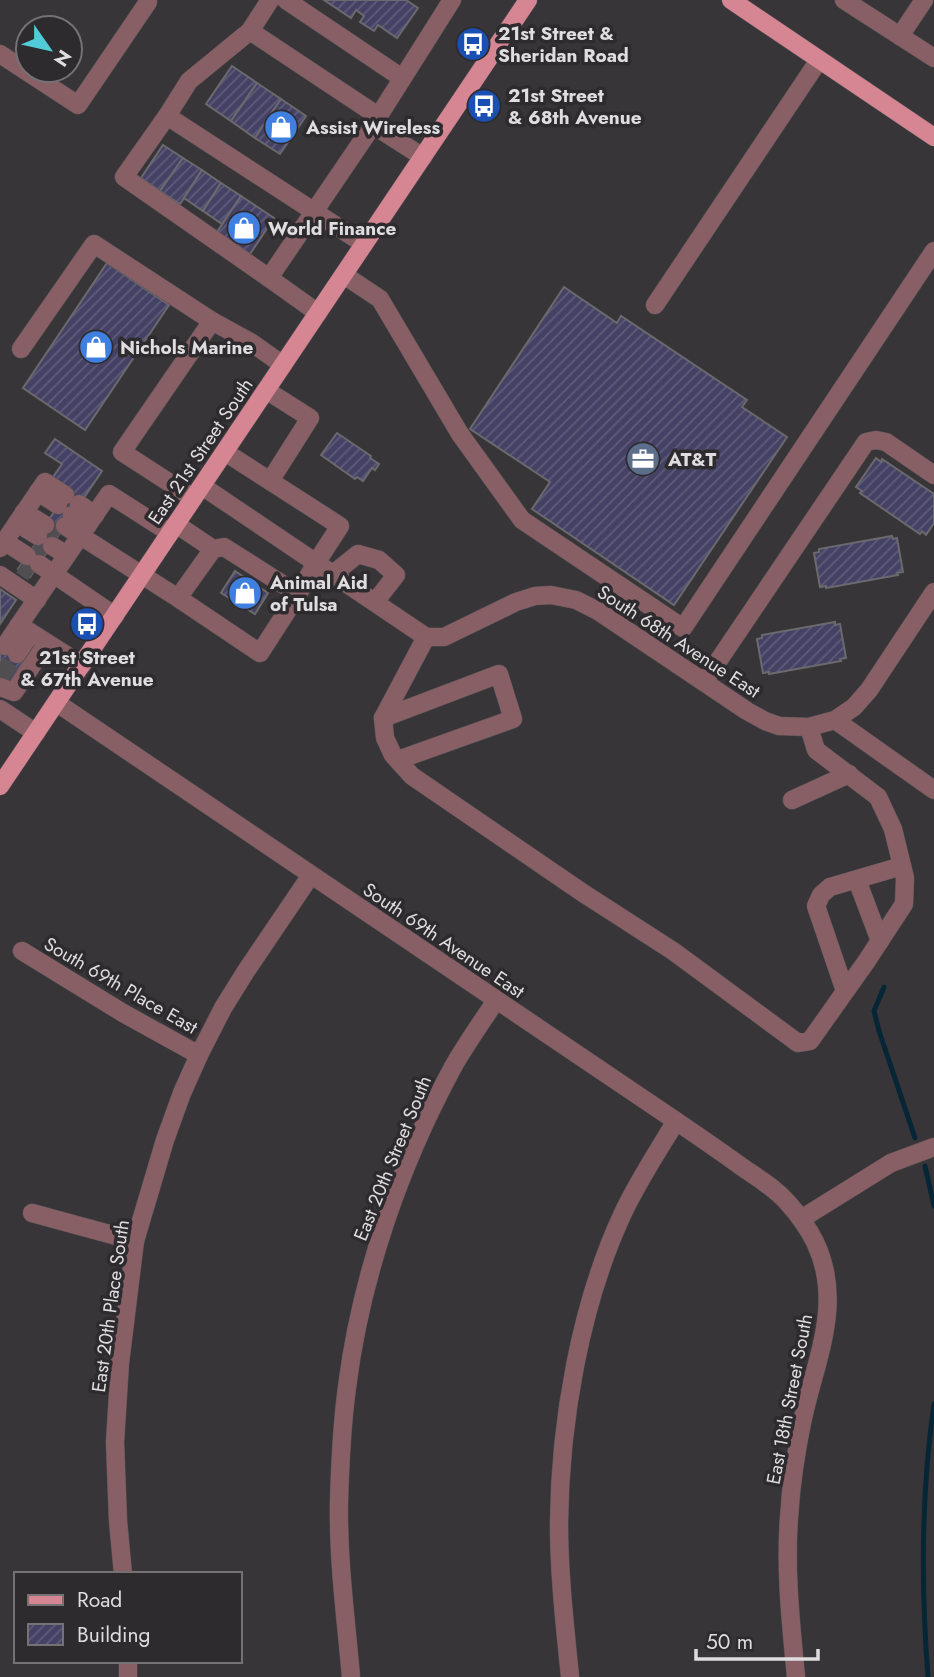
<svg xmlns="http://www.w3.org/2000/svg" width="934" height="1677" viewBox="0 0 934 1677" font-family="Jost,sans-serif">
	<defs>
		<pattern id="building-hatch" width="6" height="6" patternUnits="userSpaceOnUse" patternTransform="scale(1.75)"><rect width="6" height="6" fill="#454164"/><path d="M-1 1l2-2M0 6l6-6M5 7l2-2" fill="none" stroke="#5f5c7a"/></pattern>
	</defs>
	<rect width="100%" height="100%" fill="#383538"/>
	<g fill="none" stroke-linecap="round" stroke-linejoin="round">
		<g stroke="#062535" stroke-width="5">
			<path d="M884 987 874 1011 879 1031 915 1138"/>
			<path d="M925 1166 934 1206"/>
			<path d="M928 1677C921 1587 921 1494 934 1404"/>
		</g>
	</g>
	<g fill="url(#building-hatch)" stroke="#6a696e" stroke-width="2">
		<path d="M324 0H406L418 8 397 38 378 25 374 31 360 22 364 16 356 10 351 18Z"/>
		<path d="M232 66 257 83 231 121 206 104Z"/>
		<path d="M257 83 281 99 255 138 231 121Z"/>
		<path d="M281 99 306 116 280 154 255 138Z"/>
		<path d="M163 145 183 158 160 191 141 178Z"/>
		<path d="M183 158 202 170 180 204 160 191Z"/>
		<path d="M202 170 221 183 203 211 184 198Z"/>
		<path d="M221 183 241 196 222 224 203 211Z"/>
		<path d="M241 196 274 218 250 254 217 232Z"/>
		<path d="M107 263 169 305 85 430 23 388Z"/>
		<path d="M564 287 617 323 621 316 747 400 742 407 787 437 674 605 532 509 550 482 470 429Z"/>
		<path d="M337 433 371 456 370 458 379 464 375 470 372 468 363 481 357 477 355 479 321 455Z"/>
		<path d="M55 439 102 471 30 577 18 569 36 543 34 542 68 491 51 480 62 464 45 453Z"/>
		<path d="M876 458 881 462 882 459 934 494V523L926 535 922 531 920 534 860 493 862 491 856 487Z"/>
		<path d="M892 536 893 539 897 538 903 572 897 573 898 575 826 588V586L820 587 814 553 819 552V549Z"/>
		<path d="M235 571 268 593 255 614 221 593Z"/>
		<path d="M0 589 16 600 0 624Z"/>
		<path d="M835 622V625L840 624 846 658 840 659 841 661 769 674V672L763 673 757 639 762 638V635Z"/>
		<path d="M0 642 25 659 9 684 0 678Z"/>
	</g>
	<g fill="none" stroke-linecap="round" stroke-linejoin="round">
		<g stroke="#514e51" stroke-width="18" stroke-dasharray="18 9" stroke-linecap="butt">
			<path d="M45 525 59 535"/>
			<path d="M33 547 45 555"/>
			<path d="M21 565 33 573"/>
			<path d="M0 677 17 654"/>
		</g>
		<g stroke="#565356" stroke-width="19">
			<g id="minor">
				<path d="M270 0 250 31 189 81 167 116 364 244"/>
				<path d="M286 0 402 78"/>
				<path d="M844 0 934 58"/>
				<path d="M250 31 378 116"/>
				<path d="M900 36 924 0"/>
				<path d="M0 54 78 105 148 2"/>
				<path d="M167 116 124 177 269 278"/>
				<path d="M373 125 423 157"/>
				<path d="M344 275 380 299 460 434 522 520 683 628 934 251"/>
				<path d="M655 305 819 60"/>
				<path d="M318 313 269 278 373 125 452 0"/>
				<path d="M21 349 94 244 212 321"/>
				<path d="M225 452 270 481 310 418 266 390"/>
				<path d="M202 486 426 637H444L516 602 535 596 551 595 576 600 598 611 747 711 765 721 779 726 809 727 835 720 854 707 869 690 934 592"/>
				<path d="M38 492 58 505"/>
				<path d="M193 498 122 452 212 321 252 343 283 365"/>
				<path d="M79 504 95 515"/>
				<path d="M24 512 45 525"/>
				<path d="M72 515 88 525"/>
				<path d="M17 523 38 536"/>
				<path d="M176 524 213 549"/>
				<path d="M65 526 178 598 213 549 224 547 298 594 316 563 340 526 270 481"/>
				<path d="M4 541 27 556"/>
				<path d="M52 546 67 555"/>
				<path d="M0 548 45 482 65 495"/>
				<path d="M39 564 115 616"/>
				<path d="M333 574 358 554 379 560 396 575 375 602"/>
				<path d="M0 575 37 600"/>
				<path d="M178 598 260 653 298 594"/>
				<path d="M426 637 383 718 385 738 393 755 412 776 583 893 673 951 798 1043 810 1041 866 962 904 904 905 878 893 829 878 797 816 750 809 727"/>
				<path d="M5 646 19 625"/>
				<path d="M17 654 31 633"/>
				<path d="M82 665 19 625 109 494 170 533"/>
				<path d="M704 682 866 442 876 440 886 442 934 475"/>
				<path d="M0 687 14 692 47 643"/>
				<path d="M57 703 676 1121C698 1136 720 1151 742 1167 758 1178 775 1188 788 1203 798 1214 808 1228 815 1242 844 1302 816 1359 803 1418 796 1451 791 1484 789 1518 785 1571 791 1624 796 1677"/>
				<path d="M0 709 36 733"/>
				<path d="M383 718 499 674 513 719 398 760"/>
				<path d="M835 720 934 790"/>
				<path d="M792 800 849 774"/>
				<path d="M857 880 880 941"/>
				<path d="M22 951 123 1013 199 1055"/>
				<path d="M845 991 816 906 821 895 830 887 902 866"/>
				<path d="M32 1213 135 1241"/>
				<path d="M801 1219 891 1163 934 1147"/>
				<path d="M123 1574 118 1521 115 1442 120 1363 135 1241 165 1140 182 1093 199 1055 223 1008 246 971 311 875"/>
				<path d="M128 1677V1661"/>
				<path d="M351 1677C346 1619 338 1561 339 1503 340 1464 342 1425 347 1387 361 1276 400 1165 453 1067 466 1044 482 1022 496 1000"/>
				<path d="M570 1677C565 1626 559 1575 559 1523 560 1422 580 1305 623 1213 638 1181 658 1151 676 1121"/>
			</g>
		</g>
		<g stroke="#565356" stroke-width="19">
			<g id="major">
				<path d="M731 0 934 137"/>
				<path d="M0 786 528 0"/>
			</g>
		</g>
		<use href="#minor" stroke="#875f65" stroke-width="18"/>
		<use href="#major" stroke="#d68593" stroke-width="18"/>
	</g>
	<defs>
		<g id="bus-disc" transform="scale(1.75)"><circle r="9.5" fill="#1a4fb4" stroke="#2e2b2e"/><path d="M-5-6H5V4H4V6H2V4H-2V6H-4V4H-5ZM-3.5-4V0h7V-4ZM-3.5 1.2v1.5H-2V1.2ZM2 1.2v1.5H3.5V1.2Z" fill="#fff"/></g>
		<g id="shop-disc" transform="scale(1.75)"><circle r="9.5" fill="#3f7fe0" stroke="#2e2b2e"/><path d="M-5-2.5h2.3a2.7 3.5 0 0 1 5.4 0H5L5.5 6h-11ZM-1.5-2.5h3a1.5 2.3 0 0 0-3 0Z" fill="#fff"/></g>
		<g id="office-disc" transform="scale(1.75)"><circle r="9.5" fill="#5c6f8a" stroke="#2e2b2e"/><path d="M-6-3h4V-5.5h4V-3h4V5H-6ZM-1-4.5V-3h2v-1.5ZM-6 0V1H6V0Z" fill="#fff"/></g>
	</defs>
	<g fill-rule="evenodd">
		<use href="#bus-disc" x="473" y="44"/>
		<use href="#bus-disc" x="484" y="106"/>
		<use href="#shop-disc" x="281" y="127"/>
		<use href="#shop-disc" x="244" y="228"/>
		<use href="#shop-disc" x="96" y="347"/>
		<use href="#office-disc" x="643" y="459"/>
		<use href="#shop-disc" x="245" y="593"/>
		<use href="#bus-disc" x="87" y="624"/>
	</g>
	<g text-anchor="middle" stroke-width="7" stroke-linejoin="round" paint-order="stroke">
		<g font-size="19" font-weight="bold" fill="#dfdddf" stroke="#2e2b2e" text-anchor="start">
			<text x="498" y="40">21st Street &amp;<tspan x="498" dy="22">Sheridan Road</tspan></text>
			<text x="508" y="102">21st Street<tspan x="508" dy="22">&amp; 68th Avenue</tspan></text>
			<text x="306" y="134">Assist Wireless</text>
			<text x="268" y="235">World Finance</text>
			<text x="120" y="354">Nichols Marine</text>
			<text x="668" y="466">AT&amp;T</text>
			<text x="270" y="589">Animal Aid<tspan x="270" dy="22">of Tulsa</tspan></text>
			<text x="87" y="664" text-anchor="middle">21st Street<tspan x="87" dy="22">&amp; 67th Avenue</tspan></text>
		</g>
		<g font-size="19" fill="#dfdddf" stroke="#2e2b2e">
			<text transform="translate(200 451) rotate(-56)" y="7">East 21st Street South</text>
			<text transform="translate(679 641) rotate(33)" y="7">South 68th Avenue East</text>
			<text transform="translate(444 940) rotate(34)" y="7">South 69th Avenue East</text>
			<text transform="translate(121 985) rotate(30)" y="7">South 69th Place East</text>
			<text transform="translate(392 1158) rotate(-68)" y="7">East 20th Street South</text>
			<text transform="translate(110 1306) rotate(-82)" y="7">East 20th Place South</text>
			<text transform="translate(789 1399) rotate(-79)" y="7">East 18th Street South</text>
		</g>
	</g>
	<rect x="14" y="1572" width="228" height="91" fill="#2e2b2e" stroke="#757275" stroke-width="2"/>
	<rect x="28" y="1595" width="35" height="10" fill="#d68593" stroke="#757275" stroke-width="2"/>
	<text x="77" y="1607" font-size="21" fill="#dfdddf">Road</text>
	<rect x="28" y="1624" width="35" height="21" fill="url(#building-hatch)" stroke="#757275" stroke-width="2"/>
	<text x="77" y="1642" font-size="21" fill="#dfdddf">Building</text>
	<g transform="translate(49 49) rotate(124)"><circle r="33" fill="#2e2b2e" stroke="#757275" stroke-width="2"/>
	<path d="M0-5L12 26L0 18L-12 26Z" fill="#52cbd8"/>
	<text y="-10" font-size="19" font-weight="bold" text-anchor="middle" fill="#dfdddf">N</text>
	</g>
	<path d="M696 1649v10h122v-10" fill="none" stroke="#dfdddf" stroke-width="3.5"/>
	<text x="706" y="1649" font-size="21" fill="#dfdddf" stroke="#2e2b2e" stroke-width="5" paint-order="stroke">50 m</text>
</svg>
